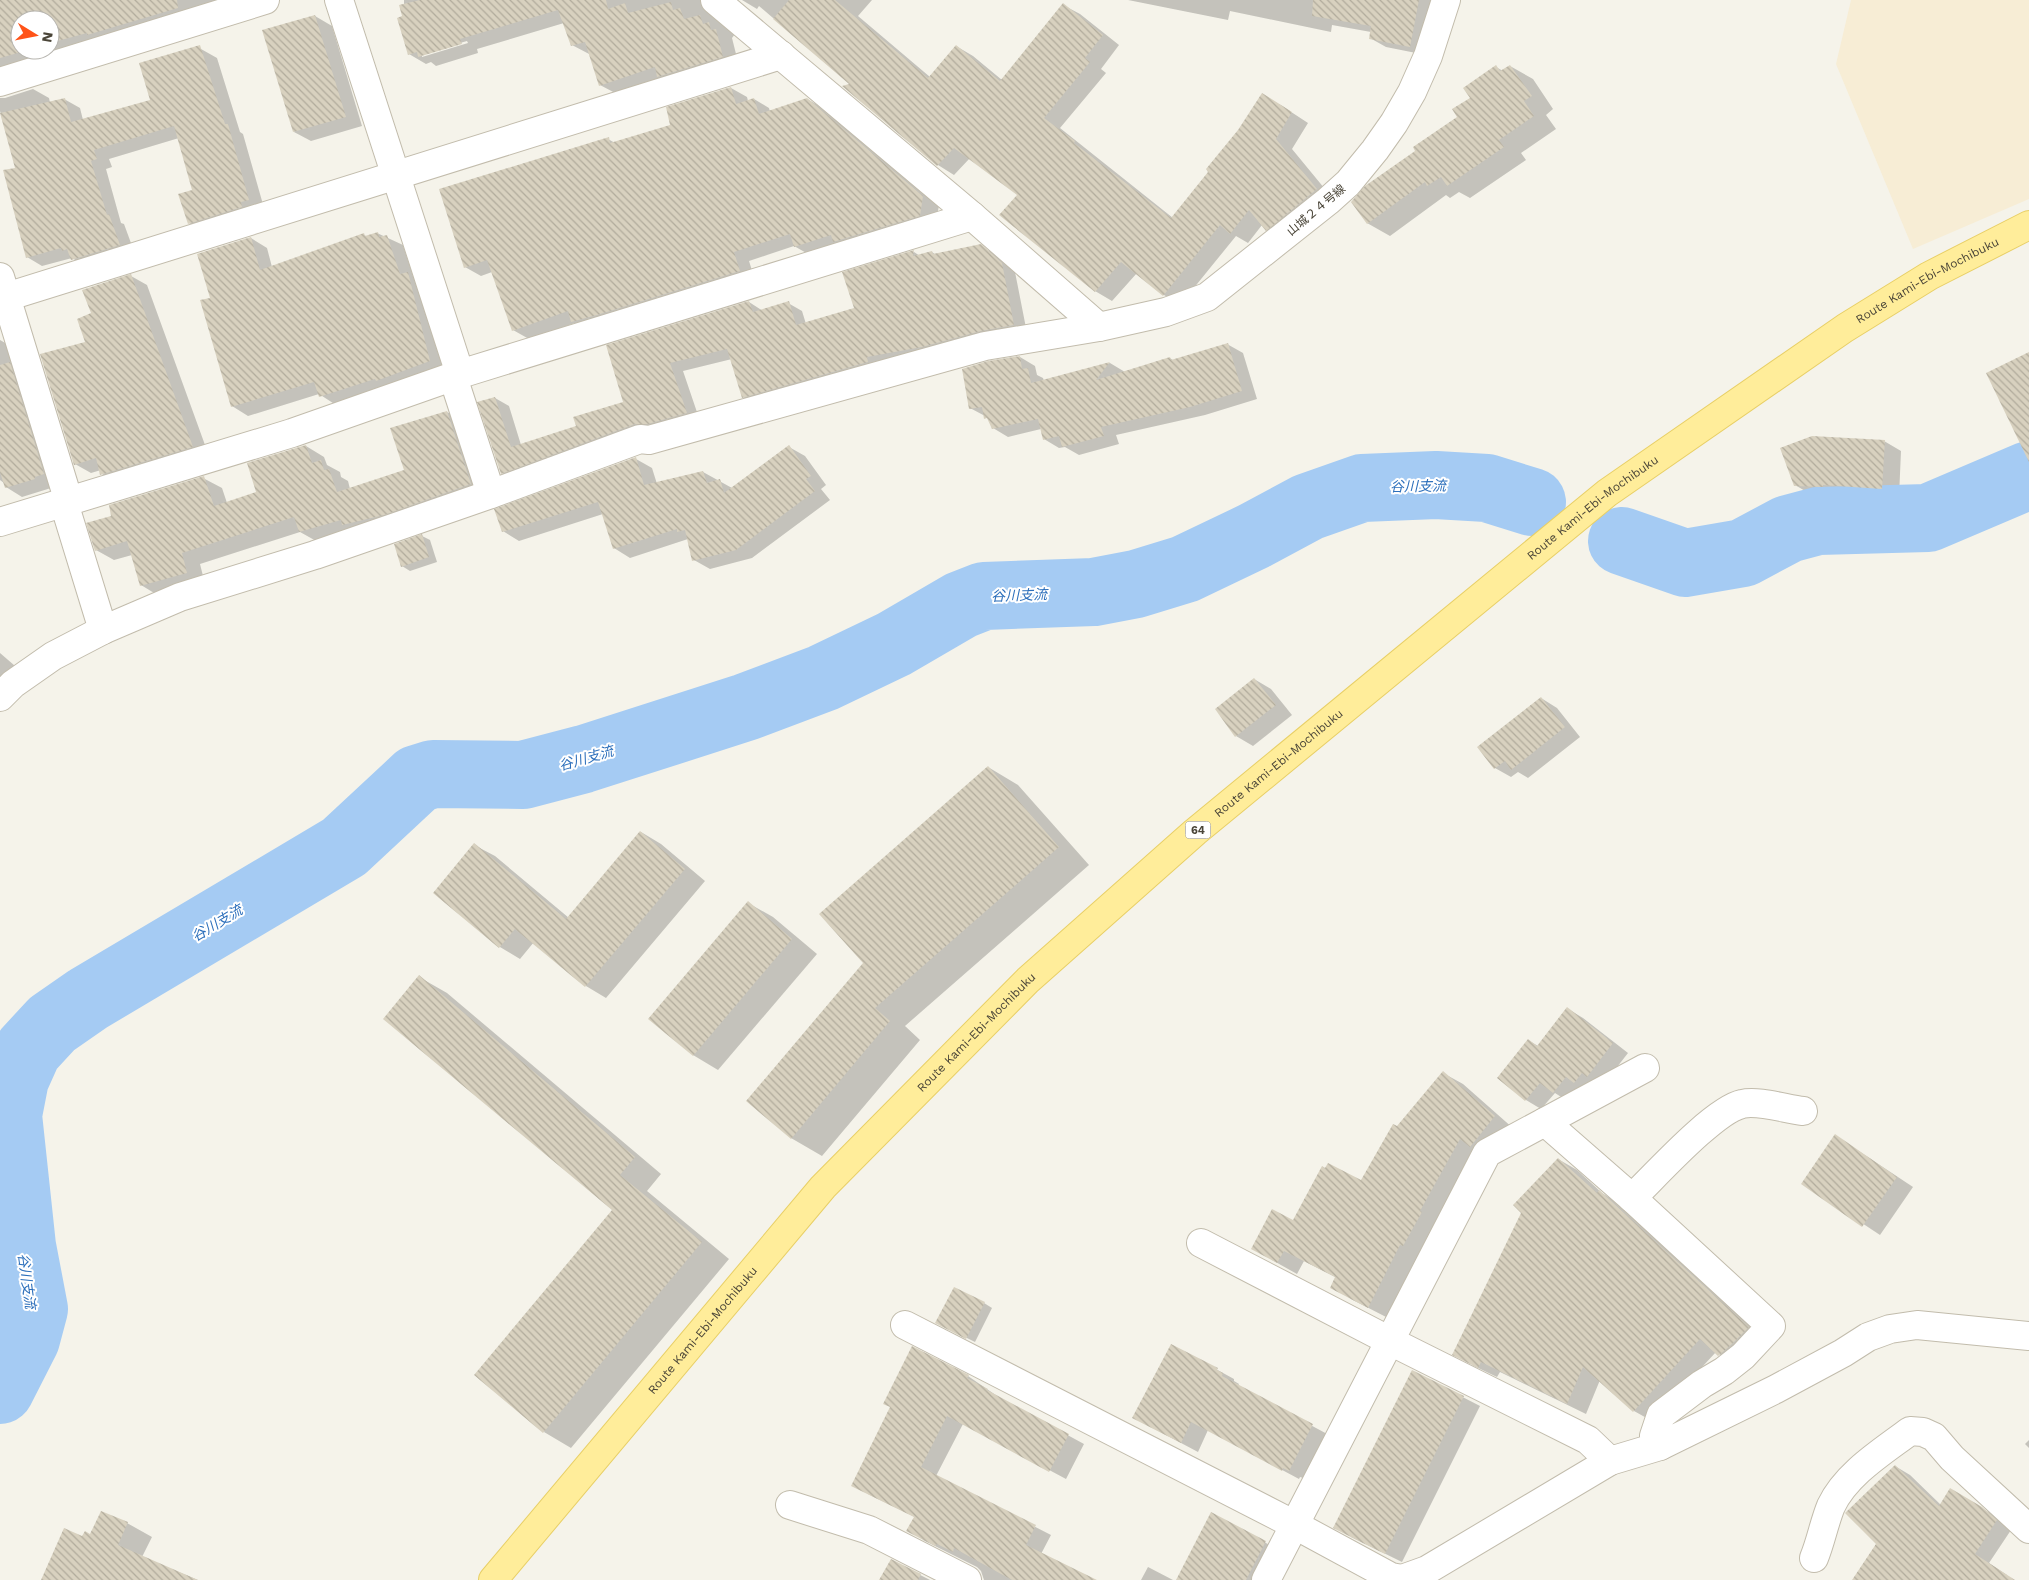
<svg xmlns="http://www.w3.org/2000/svg" width="2029" height="1580" viewBox="0 0 2029 1580" font-family="'Work Sans','Noto Sans JP',sans-serif">
	<defs>
		<pattern id="building-back-hatch" width="6" height="6" patternUnits="userSpaceOnUse" patternTransform="scale(1.25)"><rect width="6" height="6" fill="#d8d1bf"/><path d="M-1 5l2 2M0 0l6 6M5-1l2 2" fill="none" stroke="#b1ab9c"/></pattern>
	</defs>
	<rect width="100%" height="100%" fill="#f5f3ea"/>
	<path fill="#f7edd5" d="M1851 0H2029V199L1913 249 1836 64Z"/>
	<g fill="#0003" fill-rule="evenodd">
		<path d="M0 0H219L0 78ZM20 20H50V50H20Z"/>
		<path d="M404 0H720L735 34 732 38 739 66 617 94 600 85 591 55 572 45 564 23 477 49 478 53 436 66 431 62 426 64 409 54 404 17ZM467 41 468 43 422 57V54Z"/>
		<path d="M742 0H872L858 16 930 77 956 46 973 56 1002 80 1063 5 1080 14 1119 45 1101 69 1106 73 1060 128 1173 218 1279 104 1308 123 1292 149 1334 200 1283 239 1266 230 1262 225 1248 243 1236 236 1180 305 1164 295 1137 273 1112 301 1095 291 1019 195 970 158 954 175 938 165 851 85 759 6 757 9Z"/>
		<path d="M1128 0H1437L1426 55 1386 47 1370 38 1371 32 1332 25 1331 32 1230 11 1228 20Z"/>
		<path d="M315 16 332 26 362 126 311 141 294 132Z"/>
		<path d="M201 49 217 58 240 132 243 134 264 208 204 232 189 223 194 191 179 138 109 159 112 167 106 169 121 223 124 224 135 254 88 268 72 258 42 266 27 257 16 168 0 111V98H5L33 89 49 98 50 103 64 99 80 108 83 120 152 101Z"/>
		<path d="M1510 66 1533 79 1553 109 1546 115 1556 129 1521 153 1526 160 1470 198 1459 192 1450 198 1446 195 1390 236 1367 223 1417 151 1459 117 1496 67 1503 71Z"/>
		<path d="M731 88 747 97 748 101 754 99 769 108 770 112 807 99 823 108 939 206 935 224 810 255 794 246 749 261 755 280 587 330 575 323 529 339 513 330 492 272 481 276 465 267 608 139 615 143 672 125Z"/>
		<path d="M377 233 403 245 413 276 424 282 445 370 336 405 319 394 248 416 232 406 212 299 251 238 267 248 272 267 364 235 368 237Z"/>
		<path d="M980 246 995 254 1015 272 1027 333 757 405 743 397 732 359 683 371 700 421 516 481 502 473 495 398 509 406 521 445 577 427 625 403 607 346 749 302 763 311 788 303 802 311 806 324 855 309 914 252 920 256 932 252 936 255Z"/>
		<path d="M131 276 147 285 209 456 118 484 102 474 101 470 91 473 75 464 87 343 93 314Z"/>
		<path d="M0 340 7 344 51 488 22 497 6 487 4 483 0 480Z"/>
		<path d="M1227 344 1243 353 1257 399 1205 415 1116 435 1119 444 1079 455 1065 447 1059 448 1044 439 1041 429 1008 437 993 428 990 421 985 416 970 408 1020 357 1035 366 1037 375 1043 378 1044 381 1110 363 1125 372 1170 358 1174 361Z"/>
		<path d="M447 412 466 423 489 495 318 542 300 532 200 564 205 584 159 596 141 585 132 555 114 560 96 550 113 516 203 478 222 488 227 503 258 493 306 446 324 457 327 465 340 472 341 477 348 481 350 489 405 471 392 428Z"/>
		<path d="M1884 441 1901 451 1899 497 1839 494V496L1812 495 1795 485Z"/>
		<path d="M789 447 805 456 826 485 821 489 830 500 752 558 710 569 694 560 688 539 630 558 614 548 603 514 519 541 503 531 636 459 652 468 657 484 703 472 732 488Z"/>
		<path d="M422 536 430 540 437 562 410 571 402 566Z"/>
		<path d="M0 653 22 672 0 697Z"/>
		<path d="M1254 679 1271 689 1292 715 1253 746 1236 736Z"/>
		<path d="M1541 698 1557 708 1580 737 1528 778 1518 772 1511 777 1495 768 1479 747Z"/>
		<path d="M988 767 1018 785 1089 865 905 1026 920 1040 822 1156 791 1138 864 963Z"/>
		<path d="M641 832 661 844 705 881 606 998 586 986 534 942 520 959 500 947 435 893 474 845 495 856 569 918Z"/>
		<path d="M748 903 773 917 817 954 718 1070 693 1055Z"/>
		<path d="M419 977 447 993 661 1174 647 1191 729 1259 571 1448 544 1432 614 1210Z"/>
		<path d="M1568 1009 1583 1018 1628 1053 1603 1085 1590 1091 1582 1086 1569 1102 1555 1093 1541 1109 1526 1100 1528 1040 1538 1046Z"/>
		<path d="M1443 1073 1463 1084 1514 1129 1388 1318 1351 1299 1337 1278 1304 1261 1297 1274 1272 1260 1294 1222 1361 1182 1397 1128Z"/>
		<path d="M1836 1136 1913 1187 1880 1235 1803 1184Z"/>
		<path d="M1558 1159 1577 1170 1602 1193 1618 1203 1767 1338 1738 1366 1716 1352 1652 1421 1634 1411 1600 1380 1586 1414 1500 1372 1497 1377 1472 1365Z"/>
		<path d="M984 1303 992 1308 975 1342 945 1327Z"/>
		<path d="M1172 1345 1234 1379V1381L1239 1384 1238 1386 1329 1435 1306 1479 1300 1477 1299 1479 1208 1430 1198 1452 1134 1418Z"/>
		<path d="M1412 1371 1480 1406 1402 1562 1351 1537Z"/>
		<path d="M968 1376 1003 1400 1084 1444 1066 1479 963 1424 936 1476 1051 1535 1041 1554 1094 1580H984L981 1571 977 1567 923 1540 915 1517 868 1494Z"/>
		<path d="M2029 1440V1448L2025 1444Z"/>
		<path d="M1895 1466 1910 1475 1941 1505 1950 1490 1997 1517 2011 1530 1989 1563 2007 1575 2004 1580H1854L1877 1543Z"/>
		<path d="M1212 1514 1281 1551 1266 1580H1177Z"/>
		<path d="M127 1523 152 1537 142 1557 198 1580H42L83 1538Z"/>
		<path d="M891 1560 930 1580H880Z"/>
		<path d="M1148 1567 1173 1580H1141Z"/>
	</g>
	<g fill="none" stroke-linecap="round" stroke-linejoin="round">
		<g stroke="#a5cbf3" stroke-width="68">
			<path d="M1622 541 1685 563 1743 553 1788 529 1818 521 1928 518 2029 475"/>
			<path d="M0 1390 26 1339 34 1309 22 1246 8 1115 15 1079 28 1050 52 1024 88 999 344 847 417 779 433 774 523 775 584 759 746 707 823 678 894 644 961 605 984 596 1094 592 1136 584 1185 569 1254 536 1308 507 1362 488 1436 485 1487 488 1532 502"/>
		</g>
	</g>
	<g fill="url(#building-back-hatch)">
		<path d="M0 0H177L178 8 87 35V33L50 43V20H20V50H28L0 58Z"/>
		<path d="M420 0H606L608 9 625 3 628 13 671 2 673 10 680 8 684 19 700 15 703 24 709 22 711 30 716 29 723 57 657 77 655 67 599 86 585 42 571 46 558 10 460 39 462 44 418 57 417 52 408 55 397 18 402 16 399 5Z"/>
		<path d="M789 0H835L928 78 956 45 1000 81 1063 3 1103 35 1085 58 1090 62 1044 118 1075 141 1074 143 1171 218 1208 172 1206 169 1238 130 1262 93 1292 112 1276 139 1317 189 1266 231 1249 210 1230 234 1220 225 1163 296 1121 262 1095 292 999 215 1017 195 954 148 937 166 842 86 849 84 773 19Z"/>
		<path d="M1313 0H1419L1410 47 1369 39 1371 26 1312 16Z"/>
		<path d="M315 15 346 117 293 132 262 30Z"/>
		<path d="M200 45 225 124H228L249 200 241 202 242 207 188 224 178 194 192 190 174 126 94 150 97 159 91 161 107 215 109 214 120 245 71 260 67 249 62 251 61 248 26 258 3 170 15 168 0 113 65 98 71 122 150 100 139 63Z"/>
		<path d="M1496 65 1500 71 1510 65 1532 96 1524 101 1534 116 1499 140 1504 147 1447 186 1441 177 1427 186 1425 182 1367 224 1351 202 1365 186 1415 151 1413 147 1457 117 1452 109 1470 98 1463 88Z"/>
		<path d="M731 87 736 104 754 98 759 114 807 98 923 196 920 216 833 242 831 235 794 247 790 234 734 252 740 271 597 315 571 322 568 311 512 331 487 260 464 268 439 189 609 137 610 143 670 125 666 107Z"/>
		<path d="M378 232 379 237 387 235 400 274 408 272 430 361 376 381 375 379 319 397 314 382 231 407 200 300 210 298 197 254 251 237 260 270 364 233 365 236Z"/>
		<path d="M981 244 1002 263 1014 325 981 331 922 347 867 357 868 362 742 398 727 349 670 363 687 413 648 424H635L501 474 477 402 495 397 511 447 576 426 573 417 623 402 606 345 749 301 753 312 789 301 796 325 854 308 842 272 914 250 913 256 932 251 933 254Z"/>
		<path d="M131 274 193 447 100 475 96 458 74 465 40 354 85 342 77 319 91 313 82 290Z"/>
		<path d="M1228 343 1242 391 1190 407 1101 427 1104 436 1062 447 1059 436 1043 440 1038 419 992 429 987 418 984 419 982 407 969 409 962 369 988 361 1020 356 1022 369 1028 368 1031 383 1110 362 1096 380 1170 357 1171 360Z"/>
		<path d="M2029 352V462L1986 373Z"/>
		<path d="M10 362 44 474 35 477V479L5 488 0 472V365Z"/>
		<path d="M447 411 471 484 384 515 342 525 341 520 299 532 294 517 182 553 187 573 140 586 127 541 95 551 86 523 111 516 109 505 204 476 214 506 256 492 247 463 306 445 312 463 321 460 324 470 329 469 337 492 404 470 390 428Z"/>
		<path d="M1812 436 1885 440 1882 489 1823 485V487L1794 486 1780 448Z"/>
		<path d="M789 445 811 476 806 479 815 491 736 550 692 561 685 530 677 532V529L613 549 598 502 502 532 494 509 636 457 644 485 703 471 707 483 720 479 724 493Z"/>
		<path d="M422 534 429 557 401 567 394 544Z"/>
		<path d="M1254 678 1276 705 1235 737 1215 709Z"/>
		<path d="M1541 697 1565 727 1511 770 1505 761 1494 769 1477 747Z"/>
		<path d="M988 766 1059 847 875 1008 890 1021 791 1139 746 1101 863 963 819 914Z"/>
		<path d="M640 831 685 869 585 987 515 929 499 948 433 893 474 843 566 919Z"/>
		<path d="M748 901 792 939 693 1056 648 1019Z"/>
		<path d="M419 975 635 1157 620 1175 702 1242 543 1433 474 1375 612 1210 383 1019Z"/>
		<path d="M1567 1007 1613 1043 1587 1077 1582 1073 1574 1083 1566 1077 1553 1093 1540 1083 1525 1101 1497 1078 1528 1039 1537 1046Z"/>
		<path d="M1443 1071 1495 1116 1470 1147 1460 1139 1420 1211 1422 1212 1403 1246 1400 1245 1368 1308 1330 1288 1335 1277 1284 1251 1277 1263 1251 1249 1272 1209 1293 1220 1322 1166 1325 1168 1328 1163 1361 1180 1393 1124 1397 1126Z"/>
		<path d="M1835 1134 1897 1177 1862 1227 1801 1184Z"/>
		<path d="M1558 1158 1597 1193 1599 1190 1749 1327 1732 1344 1718 1356 1700 1339 1633 1412 1583 1367 1567 1404 1481 1362 1478 1368 1452 1355 1521 1213 1513 1205Z"/>
		<path d="M954 1287 985 1302 966 1339 935 1323Z"/>
		<path d="M1171 1344 1218 1368 1217 1370 1223 1373 1222 1376 1313 1424 1289 1471 1283 1468 1282 1471 1191 1422 1181 1443 1132 1418Z"/>
		<path d="M912 1346 969 1375 967 1378 988 1389 987 1390 1069 1434 1049 1472 947 1416 921 1467 1036 1525 1026 1545 1097 1580H1012L954 1548 953 1552 937 1544 935 1546 906 1531 914 1517 851 1486 890 1407 883 1404Z"/>
		<path d="M1412 1370 1464 1396 1385 1554 1333 1528Z"/>
		<path d="M1895 1465 1939 1506 1950 1488 1982 1507 1997 1520 1975 1554 2015 1580H1852L1876 1544 1845 1513Z"/>
		<path d="M101 1511 128 1522 118 1545 198 1580H41L64 1528 82 1536 85 1531 90 1534Z"/>
		<path d="M1211 1512 1266 1541 1246 1580H1176Z"/>
		<path d="M891 1559 921 1574 918 1580H879Z"/>
	</g>
	<g fill="none" stroke-linecap="round" stroke-linejoin="round">
		<g stroke="#c2bcac" stroke-width="30">
			<g id="minor">
				<path d="M339 0 460 374"/>
				<path d="M715 0 972 216 1099 327"/>
				<path d="M0 82 265 0"/>
				<path d="M0 277 69 502"/>
				<path d="M0 299 781 55"/>
				<path d="M453 377 491 494"/>
				<path d="M64 503 103 630"/>
				<path d="M0 522 292 433 460 374 972 216"/>
				<path d="M0 697 13 684 53 656 103 630 180 597 315 555 491 494 640 439 649 440 985 346 1099 327 1166 312 1207 297 1328 201 1348 183 1375 150 1394 123 1412 92 1428 56 1446 0"/>
				<path d="M1545 1122 1632 1198 1771 1326 1743 1356 1724 1371 1702 1384 1661 1415 1654 1436 1660 1446"/>
				<path d="M1632 1198C1655 1176 1714 1110 1742 1104 1758 1100 1786 1109 1803 1111"/>
				<path d="M1201 1243 1390 1341 1588 1440 1610 1461"/>
				<path d="M905 1325 1295 1525 1391 1577 1402 1579 1427 1570 1610 1461 1660 1446 1776 1389 1843 1353 1868 1337 1890 1329 1917 1325 2029 1336"/>
				<path d="M790 1505 869 1530 967 1580"/>
				<path d="M1814 1558C1821 1541 1824 1523 1831 1506 1846 1474 1882 1452 1910 1431L1923 1432 1934 1437 1952 1458 2029 1529"/>
				<path d="M1266 1580 1487 1153 1645 1068"/>
			</g>
		</g>
		<g stroke="#e8cf66" stroke-width="30">
			<g id="major">
				<path id="s1" d="M493 1580 823 1187 1028 980 1195 832 1607 493 1845 328 1929 276 2029 225"/>
			</g>
		</g>
		<use href="#minor" stroke="#fff" stroke-width="28"/>
		<use href="#major" stroke="#ffed9a" stroke-width="28"/>
	</g>
	<g text-anchor="middle" stroke-width="4" stroke-linejoin="round" paint-order="stroke">
		<rect fill="#fff" stroke="#807d74" stroke-width="1" x="1185.5" y="821.5" width="25" height="17" rx="4"/>
		<g font-size="11" font-weight="bold" fill="#4a4538">
			<text x="1198" y="834">64</text>
		</g>
		<g font-size="12" fill="#4a4538" stroke="#fff">
			<text transform="translate(1316 210) rotate(-40)" y="4">山城２４号線</text>
			<text dy="4" stroke="none"><textPath href="#s1" startOffset="1946">Route Kami-Ebi-Mochibuku</textPath></text>
			<text dy="4" stroke="none"><textPath href="#s1" startOffset="1541">Route Kami-Ebi-Mochibuku</textPath></text>
			<text dy="4" stroke="none"><textPath href="#s1" startOffset="1136">Route Kami-Ebi-Mochibuku</textPath></text>
			<text dy="4" stroke="none"><textPath href="#s1" startOffset="731">Route Kami-Ebi-Mochibuku</textPath></text>
			<text dy="4" stroke="none"><textPath href="#s1" startOffset="326">Route Kami-Ebi-Mochibuku</textPath></text>
		</g>
		<g font-size="14" font-style="italic" fill="#2c6fbb" stroke="#fff">
			<text transform="translate(1418 486) rotate(-1)" y="5">谷川支流</text>
			<text transform="translate(1019 595) rotate(-2)" y="5">谷川支流</text>
			<text transform="translate(586 758) rotate(-16)" y="5">谷川支流</text>
			<text transform="translate(217 923) rotate(-31)" y="5">谷川支流</text>
			<text transform="translate(27 1281) rotate(82)" y="5">谷川支流</text>
		</g>
	</g>
	<g transform="translate(35 35) rotate(100)"><circle r="24" fill="#ffffff" stroke="#b7b5af"/>
	<path d="M0-4L9 19L0 12L-9 19Z" fill="#ff5318"/>
	<text y="-8" font-size="14" font-weight="bold" text-anchor="middle" fill="#4a4538">N</text>
	</g>
</svg>
